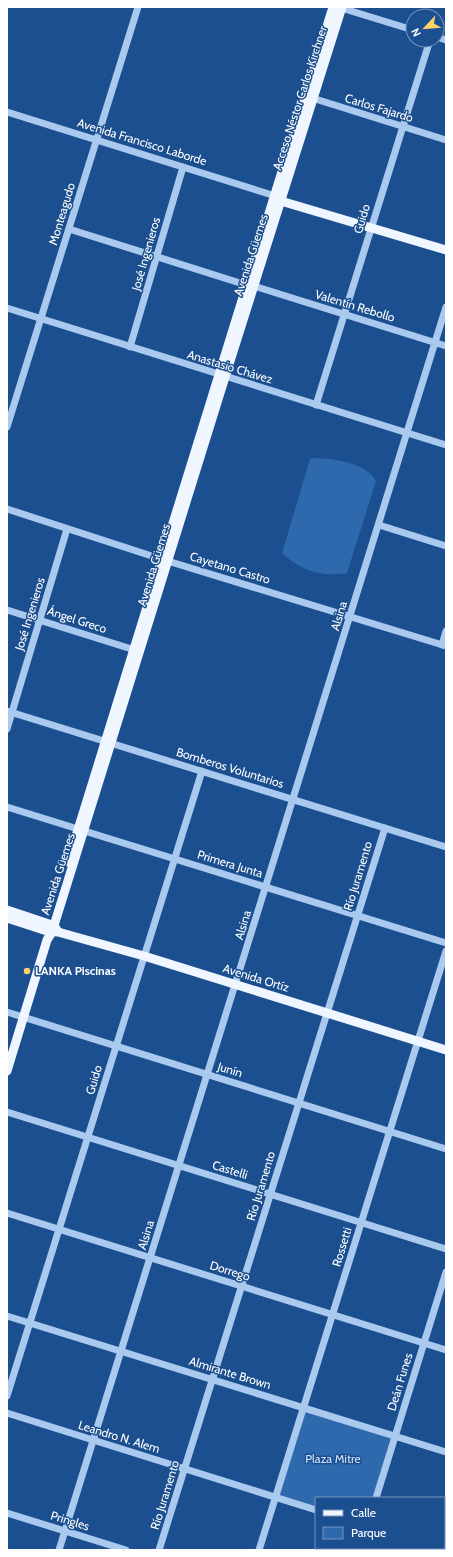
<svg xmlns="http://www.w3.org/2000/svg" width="453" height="1557" viewBox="0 0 453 1557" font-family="Cabin,sans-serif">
	<rect width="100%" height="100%" fill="#1b4f8f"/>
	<g fill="#2e69ad">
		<path d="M318 458C335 459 368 464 376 481L347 573C323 578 299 570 282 553L310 459Z"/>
		<path d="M306 1410 394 1437 374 1498H316V1509L279 1497Z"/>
	</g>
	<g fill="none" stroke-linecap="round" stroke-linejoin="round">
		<g stroke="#a9c9ee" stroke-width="7">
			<path d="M338 7 413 30"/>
			<path d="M437 37 446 40"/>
			<path d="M309 97 446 140"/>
			<path d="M7 112 269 194"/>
			<path d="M69 229 240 283"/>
			<path d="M257 287 446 346"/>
			<path d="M7 308 446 445"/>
			<path d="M130 347 183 167"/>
			<path d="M316 405 430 40"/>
			<path d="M7 427 138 7"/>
			<path d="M7 509 161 559 446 646"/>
			<path d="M379 525 446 546"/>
			<path d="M7 610 138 651"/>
			<path d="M442 645 446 631"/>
			<path d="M7 711 446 847"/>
			<path d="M7 729 67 529"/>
			<path d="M7 807 446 943"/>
			<path d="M7 1012 446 1149"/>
			<path d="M7 1112 446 1249"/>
			<path d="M7 1213 446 1350"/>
			<path d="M7 1316 446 1452"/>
			<path d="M7 1396 202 771"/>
			<path d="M7 1413 316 1510"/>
			<path d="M376 1498 446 1272"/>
			<path d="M7 1513 126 1550"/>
			<path d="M439 1548 445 1550"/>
			<path d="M59 1550 446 307"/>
			<path d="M159 1550 385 828"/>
			<path d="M259 1550 446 951"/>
			<path d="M359 1550 360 1548"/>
		</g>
		<g stroke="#f0f6ff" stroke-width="9">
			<path d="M274 199 446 250"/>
			<path d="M68 862 333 7"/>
			<path d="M7 910 49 924 54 926 57 930"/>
			<path d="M7 918 47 931 58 932 144 956 446 1050"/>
			<path d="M7 1071 47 940 52 932 225 377 342 7"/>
		</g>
	</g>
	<circle fill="#ffd166" stroke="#1b4f8f" stroke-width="1.5" cx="27" cy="971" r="4"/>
	<g text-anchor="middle" stroke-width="3" stroke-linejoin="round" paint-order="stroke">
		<g font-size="12" fill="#fff" stroke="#1b4f8f">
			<text transform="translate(300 98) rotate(-72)" y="4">Acceso Néstor Carlos Kirchner</text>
			<text transform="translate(379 108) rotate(17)" y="4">Carlos Fajardo</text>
			<text transform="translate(142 142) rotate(17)" y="4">Avenida Francisco Laborde</text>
			<text transform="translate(62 214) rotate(-73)" y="4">Monteagudo</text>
			<text transform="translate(362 219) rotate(-73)" y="4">Guido</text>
			<text transform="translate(146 254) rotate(-74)" y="4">José Ingenieros</text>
			<text transform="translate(251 255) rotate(-72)" y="4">Avenida Güemes</text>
			<text transform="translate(355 306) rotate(17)" y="4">Valentín Rebollo</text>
			<text transform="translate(230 367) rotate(17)" y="4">Anastasio Chávez</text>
			<text transform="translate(154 565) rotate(-73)" y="4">Avenida Güemes</text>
			<text transform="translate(230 568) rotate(17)" y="4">Cayetano Castro</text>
			<text transform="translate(30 614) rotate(-73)" y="4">José Ingenieros</text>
			<text transform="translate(339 616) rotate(-73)" y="4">Alsina</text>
			<text transform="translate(77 620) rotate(18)" y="4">Ángel Greco</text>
			<text transform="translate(230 768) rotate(17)" y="4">Bomberos Voluntarios</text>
			<text transform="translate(230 864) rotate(17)" y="4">Primera Junta</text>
			<text transform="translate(58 874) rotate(-72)" y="4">Avenida Güemes</text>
			<text transform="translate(358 876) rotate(-73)" y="4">Río Juramento</text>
			<text transform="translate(243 925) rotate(-73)" y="4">Alsina</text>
			<text transform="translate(256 978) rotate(17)" y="4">Avenida Ortíz</text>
			<text transform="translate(230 1070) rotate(17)" y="4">Junín</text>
			<text transform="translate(94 1080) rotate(-73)" y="4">Guido</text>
			<text transform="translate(230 1170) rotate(17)" y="4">Castelli</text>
			<text transform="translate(261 1186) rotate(-73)" y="4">Río Juramento</text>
			<text transform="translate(146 1235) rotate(-73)" y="4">Alsina</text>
			<text transform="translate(342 1247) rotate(-73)" y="4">Rossetti</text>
			<text transform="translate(230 1271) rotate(17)" y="4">Dorrego</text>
			<text transform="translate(230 1373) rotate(17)" y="4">Almirante Brown</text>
			<text transform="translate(400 1382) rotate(-73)" y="4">Deán Funes</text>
			<text transform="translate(119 1437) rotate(17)" y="4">Leandro N. Alem</text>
			<text transform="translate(165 1495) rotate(-73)" y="4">Río Juramento</text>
			<text transform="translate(70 1521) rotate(17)" y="4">Pringles</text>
		</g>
		<g font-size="12" font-weight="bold" fill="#fff" stroke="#1b4f8f" text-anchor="start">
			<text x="35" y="975">LANKA Piscinas</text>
		</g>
		<g font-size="12" fill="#cfe3fa" stroke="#1b4f8f">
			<text x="333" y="1463">Plaza Mitre</text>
		</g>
	</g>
	<rect width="453" height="1557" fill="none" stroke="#ffffff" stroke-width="16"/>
	<rect x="315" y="1497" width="130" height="52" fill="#1b4f8f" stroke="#7695bc"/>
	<rect x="323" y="1510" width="20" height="6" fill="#f0f6ff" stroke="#7695bc"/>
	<text x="351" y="1517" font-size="12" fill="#ffffff">Calle</text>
	<rect x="323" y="1527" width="20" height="12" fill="#2e69ad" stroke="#7695bc"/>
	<text x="351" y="1537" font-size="12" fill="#ffffff">Parque</text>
	<g transform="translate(425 28) rotate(244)"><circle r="19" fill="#1b4f8f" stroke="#7695bc"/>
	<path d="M0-3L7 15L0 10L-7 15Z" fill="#ffd166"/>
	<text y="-6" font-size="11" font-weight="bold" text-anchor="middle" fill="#ffffff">N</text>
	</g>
</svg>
